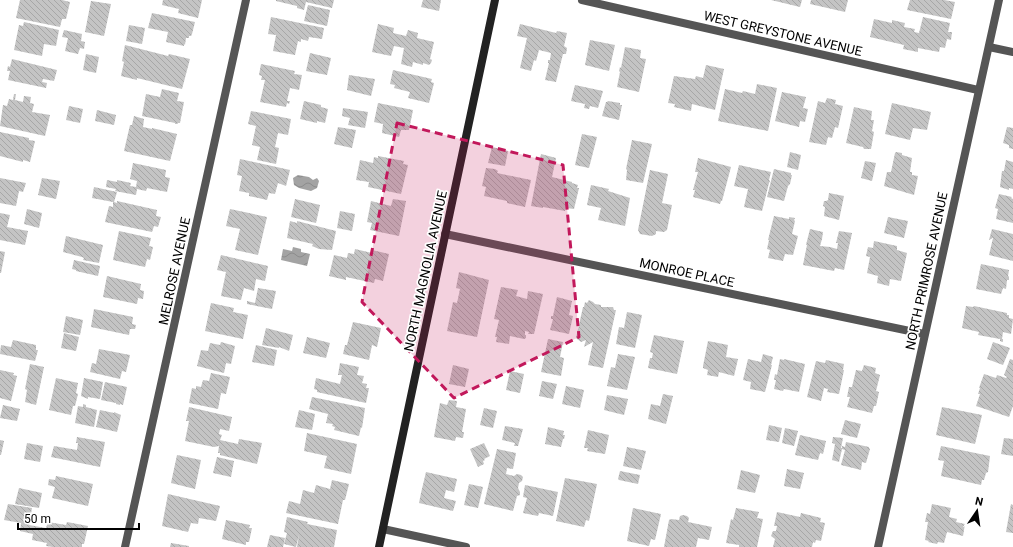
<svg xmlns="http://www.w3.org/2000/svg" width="1013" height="547" viewBox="0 0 1013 547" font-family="Roboto,sans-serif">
	<defs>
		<pattern id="water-waves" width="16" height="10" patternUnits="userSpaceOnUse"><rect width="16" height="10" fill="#a3a3a3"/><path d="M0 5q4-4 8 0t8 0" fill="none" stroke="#8b8b8b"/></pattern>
		<pattern id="building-back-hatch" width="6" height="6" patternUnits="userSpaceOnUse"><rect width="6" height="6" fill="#c4c4c4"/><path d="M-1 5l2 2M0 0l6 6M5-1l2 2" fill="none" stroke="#a7a7a7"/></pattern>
	</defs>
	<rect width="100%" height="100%" fill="#fff"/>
	<g fill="url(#water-waves)">
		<path d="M298 175 309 177 313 180 317 178 319 181 317 188 311 191 299 188 294 185 293 178Z"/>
		<path d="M293 247 301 249V252L310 254 307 266 281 260 283 249 292 251Z"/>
	</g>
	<g fill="url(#building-back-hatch)">
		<path d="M20 0H62L70 2 66 19H62L60 27 16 18Z"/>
		<path d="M163 0H202L198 18 178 13 179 9 162 5Z"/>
		<path d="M276 0H334L332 8 306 2 304 10 297 8V6L276 1Z"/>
		<path d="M423 0H441L439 11 421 7Z"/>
		<path d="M771 0H802L800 7Z"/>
		<path d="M811 0H848L845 12 810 4Z"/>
		<path d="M910 0H944L955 2 951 19 907 10Z"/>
		<path d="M91 1 111 4 104 36 85 32Z"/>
		<path d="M308 5 330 10 327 26 304 21Z"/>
		<path d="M152 13 195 22 192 34 191 36H189V38H186L185 45 184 44V46L166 42 168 32 148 28Z"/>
		<path d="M271 17 324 28 322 39 309 37 308 41 301 39V42L298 41 295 55 273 51 276 35 268 34Z"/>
		<path d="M923 17 950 23 948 32H952L951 40 947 39 945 48 940 47 939 52 918 48V52L903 49 904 45 870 37 874 19 892 23V20L905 23 904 27 915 29 914 32 919 33Z"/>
		<path d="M24 22 59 30 56 46 44 44 42 56 14 50 19 25 23 26Z"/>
		<path d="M378 24 394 28 393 33 406 36 408 30 418 33 417 38 434 42 430 59 432 60 431 63 429 65 423 63V65L413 62 412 67 401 64 404 48 394 46 391 56 372 52Z"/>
		<path d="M520 24 556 33 557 31 567 33 564 46 567 48 566 54H563L556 82 545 80 549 63H548V60H550L551 53 539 50 536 61 534 60 531 71 520 68 527 38 517 36Z"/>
		<path d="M129 25 145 28 142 44 126 41Z"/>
		<path d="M64 30 82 34 81 41 85 42 84 49 80 48 78 54 65 51 68 38 62 37Z"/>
		<path d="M590 40 615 45 609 71 585 65Z"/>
		<path d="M125 45 168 56 169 54 190 59 182 89 137 78V80L121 76 124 62 122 61Z"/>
		<path d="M625 47 641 50 640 58 646 59 639 92 617 87 620 72 619 71 620 67 621 68Z"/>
		<path d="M310 53 331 58 327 75 306 71Z"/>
		<path d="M86 54 99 57 96 73 83 70Z"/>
		<path d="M12 59 57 70 54 81 43 79 42 82 47 83 46 88 8 80 10 71H7L8 66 10 67Z"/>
		<path d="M261 64 295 71 294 74 302 75 299 90 290 88 287 101H290L289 104 287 103 286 107 260 102 265 80H261L262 76 259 75Z"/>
		<path d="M706 65 724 69 715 110 692 104 691 111 674 107 675 104 668 103 674 76 695 79 696 76 703 78Z"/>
		<path d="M393 70 432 79 431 82 434 83 429 103 408 98 410 92 394 88 395 85 390 84Z"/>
		<path d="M349 75 375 79 371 96 347 90Z"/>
		<path d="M757 84 777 88 768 131 718 121 725 89 742 93 743 91 755 94Z"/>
		<path d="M575 85 603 91 598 108 590 106 589 109 584 108 585 104 571 101Z"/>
		<path d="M162 89 179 93 177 101 184 102 180 123H178L177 124H175V123L142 116 146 94 160 97Z"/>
		<path d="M782 92 806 97 803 108 808 109 805 122 800 121 799 127 775 121Z"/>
		<path d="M14 94H16L15 100 23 102 24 96 31 97 30 103 34 104 32 112 50 115 45 136 0 126 3 105 7 106 9 99 13 100Z"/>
		<path d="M827 98 836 100 835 104 843 106 838 128 835 127 832 138 828 137 826 145 809 142 818 101 825 103Z"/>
		<path d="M304 101 321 105V107L328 109 325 123 317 121V123L300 119Z"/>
		<path d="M608 101 620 103V105H622L619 120 602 116 606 102H607Z"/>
		<path d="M378 103 413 110 409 130H401L399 137 382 133 383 124 374 122Z"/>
		<path d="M892 103 931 112 927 130 913 128 910 140 885 134Z"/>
		<path d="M69 106 83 109 80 123 66 120Z"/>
		<path d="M854 107 872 111 871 120H874L872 131 874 132 871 149H864L863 147 846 143Z"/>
		<path d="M343 108 368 112 365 128 348 125 350 118 342 116Z"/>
		<path d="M97 110 116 115 114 125 95 121Z"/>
		<path d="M251 111 291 119 288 135 278 133 275 147 279 148 276 164 257 160 260 147 252 145 256 126 248 124Z"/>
		<path d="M134 116 144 119 143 127 152 129V128L177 134 170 161 124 151 130 125H132Z"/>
		<path d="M338 127 356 130 352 148 334 144Z"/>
		<path d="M1007 127 1013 128V149L1009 148V145L1003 143Z"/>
		<path d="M0 132 29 138V140L35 141 30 162 23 160V162L0 156Z"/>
		<path d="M582 134 597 137 589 168 575 165Z"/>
		<path d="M632 140 652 144 643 183 626 180 627 170 626 169Z"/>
		<path d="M492 147 508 151 505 166 488 163Z"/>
		<path d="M790 152 801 155 798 170 787 167Z"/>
		<path d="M896 152 902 153V155L912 158 910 172H912V175L918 176 914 195 884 186 887 172H891L895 153Z"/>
		<path d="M541 154 556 158 552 177 572 182V183L578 185 577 188H579L574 209 566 208 565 211 543 207V208L531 206Z"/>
		<path d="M378 156 404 161 403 164 408 165 401 194 368 187 369 182 356 180 360 160 373 163 374 157 378 158Z"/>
		<path d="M698 158 731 167 722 201H721L720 204 693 197 695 190H693L698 172H695Z"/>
		<path d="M240 159 290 170 286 186 278 183 275 194 269 193 267 200 249 196V193L239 191 242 176 237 175Z"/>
		<path d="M1006 160 1013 162V189L1009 188V190L1000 187 1002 171H1004Z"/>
		<path d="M865 161 876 163 872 181 861 178Z"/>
		<path d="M133 163 166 170 165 177 170 178 167 192 147 188 146 191 137 189 136 195 115 191 116 189 106 187 107 180 117 182V180L131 183 130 186 136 187 137 181 130 179Z"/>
		<path d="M739 165 771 172 769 180 770 181 769 183 762 211 744 207 748 189 734 186Z"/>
		<path d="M486 168 495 169 498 171 497 173 531 180 525 207 507 203V201L484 196 486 187 482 186Z"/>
		<path d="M774 169 791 173V175H792L790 184 788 186 784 201 767 197Z"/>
		<path d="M650 170 668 174 662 203 672 205 667 230 664 232 656 231V234L652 236 640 234 638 230Z"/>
		<path d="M0 178 26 183 23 192 19 191 16 206 0 203Z"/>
		<path d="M42 178 60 181 56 199 38 195Z"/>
		<path d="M591 185 609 189 608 191 630 198 625 226 598 220 601 208 587 205Z"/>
		<path d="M94 187 117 192 114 202 117 203V201L157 210 156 216 161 217 158 227 154 226 152 232 105 222 109 206 113 207V202L92 198Z"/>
		<path d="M829 193 844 196 839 220 824 216 825 207 823 206 824 201H826L828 200Z"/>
		<path d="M999 194 1012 197 1011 198 1013 199V223L996 219 998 209 995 208Z"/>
		<path d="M295 199 320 205 316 223 291 217Z"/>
		<path d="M393 199 406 201 399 236 370 230 372 223 367 222 371 201 391 206Z"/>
		<path d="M27 209 42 213 39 228 24 224Z"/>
		<path d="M230 209 267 217 258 255 235 250 240 229 226 226Z"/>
		<path d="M340 211 355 214 352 231 337 228Z"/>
		<path d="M0 213 10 215 7 227 28 231 25 245 0 240Z"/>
		<path d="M774 216 789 219V217L795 218 794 220 795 221 792 234 798 236 793 255 785 254 783 261 768 258 770 250 767 249 769 240H768Z"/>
		<path d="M888 217 908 221 904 238 884 233Z"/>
		<path d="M290 221 297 223V221L336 231 332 250 319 249 312 246 313 244 287 238Z"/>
		<path d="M810 229 823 232 822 239 820 246 830 247 837 249 838 243H836L839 231 852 233 844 270 835 268 834 271 803 265 807 245H806Z"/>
		<path d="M992 229 1013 234V261L989 255 993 238 989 240Z"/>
		<path d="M119 231 151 238 149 246 153 247 150 260 147 259 145 267 113 260Z"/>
		<path d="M66 236 103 245 99 263 83 260 84 258 82 257 63 252Z"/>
		<path d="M874 241 897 246V250L907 253 901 281 890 279 889 286 877 283 878 276 867 273 870 257 866 256 868 247 873 248Z"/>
		<path d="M355 249 372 253V250L389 254 383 281 375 279 374 283 346 277V280L329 276 334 255 347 258 348 253 354 254Z"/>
		<path d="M0 251 5 252 1 273H0Z"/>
		<path d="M221 255 268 266 265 281 256 279 254 291 244 288 241 300 221 296 226 272 217 270Z"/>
		<path d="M74 260 100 266 98 276 76 271V270L72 269Z"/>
		<path d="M981 264 1009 270 1008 276 1009 277V280H1007L1006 289 1003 288 1001 294 976 289Z"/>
		<path d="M459 272 489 280 477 337 447 331 453 302 457 303 460 289 456 288Z"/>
		<path d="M107 276 141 284 140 290 144 291 143 299 138 298 137 304 103 297Z"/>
		<path d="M501 287 518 290 516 296 527 299 528 291 543 294 534 334H528L529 332 525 331V335H526V338L524 339 510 336 509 344 496 342 497 337H495L499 320 494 319Z"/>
		<path d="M258 288 276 291 272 309 247 304V301L255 303Z"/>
		<path d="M557 297 572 301 569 315 573 316 569 334 550 330 553 319H551V316H553Z"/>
		<path d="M589 300 593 302 595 304 601 305V307H613L614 310H616L603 368 588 365 593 342 584 347 586 340 581 342 576 338 583 307H584L585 302 587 303Z"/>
		<path d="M211 303 234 308 233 312 248 315 243 339 205 331Z"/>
		<path d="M966 306 973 307 974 306 1007 313V315H1009V318L1013 319 1011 334 1003 332 1002 339H1003V342L1000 341V339L978 335 979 332 962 328Z"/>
		<path d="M94 309 133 317 132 324 136 325 135 329H130L129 335 91 327Z"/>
		<path d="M627 312 642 315 635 348 616 344 619 327 624 328Z"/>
		<path d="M66 316 83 320 80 335 63 332Z"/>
		<path d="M353 322 381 328 377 347 372 345 369 360 343 354 345 345H347Z"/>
		<path d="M266 328 293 335 289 351 279 347V348L262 345Z"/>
		<path d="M64 333 79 337 76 351 61 348Z"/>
		<path d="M654 335 684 341 677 374 648 368 650 358H652L653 353 650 352Z"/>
		<path d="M307 337 330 343 326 358 303 353Z"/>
		<path d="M548 339 563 342 560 357 564 358 561 376 541 372Z"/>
		<path d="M13 340 36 345V350H38L35 361 0 354 1 345 11 347Z"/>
		<path d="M708 341 728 345 726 357 738 359 734 376 719 372 718 377 707 375 708 370 703 368V366Z"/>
		<path d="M221 342 235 346 231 364 226 363 224 373 197 366 201 350 208 351 210 343 220 345Z"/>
		<path d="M993 342 1010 348 1003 365 987 359Z"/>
		<path d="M256 345 277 350 274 366 252 362Z"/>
		<path d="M99 349 130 355 126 372 122 371 120 379 90 372 92 363 96 364Z"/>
		<path d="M618 354 635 357 627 390 607 386 611 367 615 368Z"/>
		<path d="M763 354 773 357 771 365H772L765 392 750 389 751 382 743 380 748 359 761 362Z"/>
		<path d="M780 359 784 360V359L805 364 799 392 784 389 783 391 774 389 776 380H774L775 374 777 375Z"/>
		<path d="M1010 359 1013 360V406L1009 417 976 406 980 394H978L980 388H979L984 374 996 378 997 375 1006 378 1007 377 1004 375Z"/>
		<path d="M826 360 844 364 843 370H844L839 394 827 392 828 389 824 388 821 401 807 397 816 361 825 363Z"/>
		<path d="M340 363 359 367 357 375 364 376 362 383 367 384 366 388H369L366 403 317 392V390L314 389 316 378 340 384 342 375H338Z"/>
		<path d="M30 364 44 367 36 405 25 402 27 390 25 389Z"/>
		<path d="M453 365 469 369 465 387 449 384Z"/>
		<path d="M864 365 876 368 875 373 880 375 876 391 879 392 876 406H874L872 413 847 407 850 397H847L849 387H852L856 370 862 371Z"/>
		<path d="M0 370 14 373 13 375 17 376 11 401 0 398Z"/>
		<path d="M510 371 524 374 520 393 506 390Z"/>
		<path d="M211 373 230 377 226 394 221 393 218 409 189 403 192 388 196 389V386L201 387 203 380 209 381Z"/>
		<path d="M56 378 78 383 76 393 78 394 75 406H73L71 415 49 410Z"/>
		<path d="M84 378 103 382 100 399 88 397V399L81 396Z"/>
		<path d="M542 381 557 384 553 399 539 396Z"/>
		<path d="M105 382 127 387 123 405 120 404V405L116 404V403L101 400Z"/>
		<path d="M566 386 584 390 580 408 562 404Z"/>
		<path d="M663 394 673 396 666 424 648 419 651 404 660 406Z"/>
		<path d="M607 395 628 399 624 415 604 410Z"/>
		<path d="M312 397 365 408 362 428 361 427 359 436 334 430 335 427 332 426 333 424 326 423 328 414 309 409Z"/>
		<path d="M449 400 457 401 456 407 466 409 462 432H464L463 438 456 437 455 441 434 437 440 403 447 405Z"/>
		<path d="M83 404 86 405V407L97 410 94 427 75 423 78 406 83 407Z"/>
		<path d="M3 405 20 409 17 421 0 418Z"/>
		<path d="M189 407 232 417 229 431 220 429 219 434 222 435 220 440 238 444 239 439 262 443 257 464 220 455V453H218L219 446 214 447 185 441 189 421H186Z"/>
		<path d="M942 407 982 415 975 444 936 435Z"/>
		<path d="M484 408 497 411 493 428 480 425Z"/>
		<path d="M100 410 114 413V412L121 415 117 432 96 427Z"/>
		<path d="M299 410 315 414 312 430 295 427Z"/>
		<path d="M845 420 861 424 857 438 841 434Z"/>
		<path d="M769 425 782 428 779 442 766 440Z"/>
		<path d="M505 426 523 429 518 446H514L515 443 502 440Z"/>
		<path d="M548 427 564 431 563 435H565L564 439H563L561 447 545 444Z"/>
		<path d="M785 428 798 431 794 446 782 443Z"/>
		<path d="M588 430 609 435 605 454 587 451 588 448H584Z"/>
		<path d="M307 433 357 444 351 474 324 468 327 456 304 451Z"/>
		<path d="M800 435 826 441 823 454 820 453 818 460 795 455Z"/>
		<path d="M77 437 105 442 100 467 51 457 54 446 77 450 78 443H76Z"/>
		<path d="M833 437 843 438 841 448H842V446L845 447 846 442 869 447V448L870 449 866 463 862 462 861 470 841 465 845 450 842 449 839 462 832 460 835 444 832 443Z"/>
		<path d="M1004 438 1013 439V456L1001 454Z"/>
		<path d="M0 440 4 441 1 455H0Z"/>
		<path d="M27 443 43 446 40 462 24 459Z"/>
		<path d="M484 443 490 456 484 459 485 460 483 461 484 464 478 467 470 449Z"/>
		<path d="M941 446 990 456 988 472 986 473 984 480H982L981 485 941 476 944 461 938 460Z"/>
		<path d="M627 447 646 451 641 470 623 466Z"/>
		<path d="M497 449 516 453 513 469 507 468 506 474 514 476 517 474 521 475 523 477 522 481 519 483 518 488 520 492V495L517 496 513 511 484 504Z"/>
		<path d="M177 455 201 460 195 489 171 483Z"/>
		<path d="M217 457 234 461 231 477 213 473Z"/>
		<path d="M787 469 804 473 800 489 784 486Z"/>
		<path d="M741 470 760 475 755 493 737 489Z"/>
		<path d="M620 471 640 475 638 484 619 480 618 479Z"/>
		<path d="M426 472 457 479 454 492 446 490 444 498 456 501 453 511 419 503 421 493Z"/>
		<path d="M56 476 93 484 88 506 52 498 55 487 48 485 49 479 55 480Z"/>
		<path d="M565 478 597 484 589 521 586 520 584 527 556 521Z"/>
		<path d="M332 480 349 484 345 500H343L338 524 286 513 289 501 300 504 303 490 314 493 316 485 330 489Z"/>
		<path d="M469 484 483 487 478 508 464 505Z"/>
		<path d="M525 485 558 492 553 516 539 513 538 516 523 513 527 498 523 497Z"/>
		<path d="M19 488 42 493 39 508 15 504Z"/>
		<path d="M168 494 220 506 216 521 199 518 198 524 191 523 188 532 162 526Z"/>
		<path d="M8 504 32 508 29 525 46 528 48 522 66 525 67 522 88 526 84 544H82V547H53L46 546 47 543 32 540 33 534 20 531 21 523 4 520Z"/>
		<path d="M932 504 951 508 949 517 957 519 956 522 965 524 963 536 947 532 944 543 938 542 937 544 928 542 929 541 925 540 928 522H925L927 513 930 514Z"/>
		<path d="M1011 504 1013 505V533L1006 532Z"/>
		<path d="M633 508 661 514 655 540 651 539 649 546 627 541Z"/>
		<path d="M736 508 759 512 757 518 763 519 757 547H739V545L726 543 731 519 733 520Z"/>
		<path d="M777 512 800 517 801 513 821 518 820 522 825 523 821 541 816 540 815 543 813 542 812 547H773L775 539 771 536 773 531H776L777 526H774Z"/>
		<path d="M683 515 687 516 689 518 688 522 712 527 709 540 698 538 696 547H664L669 520 671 519 679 520 680 516Z"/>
		<path d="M287 517 308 522 307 524 337 530 334 547H297L299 535 296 547 284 544 287 533 284 532Z"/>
		<path d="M226 520 250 525 249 528H252L249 542H246V545L222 539Z"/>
		<path d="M270 535 285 538 283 547H267Z"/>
		<path d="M171 543 189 546V547H170Z"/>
	</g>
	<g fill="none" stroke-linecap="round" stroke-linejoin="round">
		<g stroke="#555" stroke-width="8">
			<path d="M582 0 978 90"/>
			<path d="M989 47 1013 52"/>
			<path d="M445 234 924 334"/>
			<path d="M383 529 466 547"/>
			<path d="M125 547 246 0"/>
			<path d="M878 547 999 0"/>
		</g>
		<path stroke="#222" stroke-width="8" d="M379 547 495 0"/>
	</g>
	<path fill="#c2185b" fill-opacity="0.2" stroke="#c2185b" stroke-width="3" stroke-dasharray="8 5" stroke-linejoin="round" d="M397 123 563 165 579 337 454 398 362 302Z"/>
	<g text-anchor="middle" stroke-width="3.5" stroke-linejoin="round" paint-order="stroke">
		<g font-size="13" fill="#000" stroke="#fff">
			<text transform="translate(783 33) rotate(13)" y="5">WEST GREYSTONE AVENUE</text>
			<text transform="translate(174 271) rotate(-78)" y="5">MELROSE AVENUE</text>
			<text transform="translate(425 271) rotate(-78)" y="5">NORTH MAGNOLIA AVENUE</text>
			<text transform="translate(926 271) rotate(-78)" y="5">NORTH PRIMROSE AVENUE</text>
			<text transform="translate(687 272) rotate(12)" y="5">MONROE PLACE</text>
		</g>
	</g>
	<g transform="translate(977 511) rotate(13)" stroke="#ffffff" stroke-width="3" paint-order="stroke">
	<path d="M0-3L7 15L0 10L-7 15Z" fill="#000000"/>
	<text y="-6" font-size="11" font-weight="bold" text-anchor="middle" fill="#000000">N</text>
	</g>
	<path d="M18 523v6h121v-6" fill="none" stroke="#000000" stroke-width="2"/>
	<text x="24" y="523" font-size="12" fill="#000000" stroke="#ffffff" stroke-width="3" paint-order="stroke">50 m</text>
</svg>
